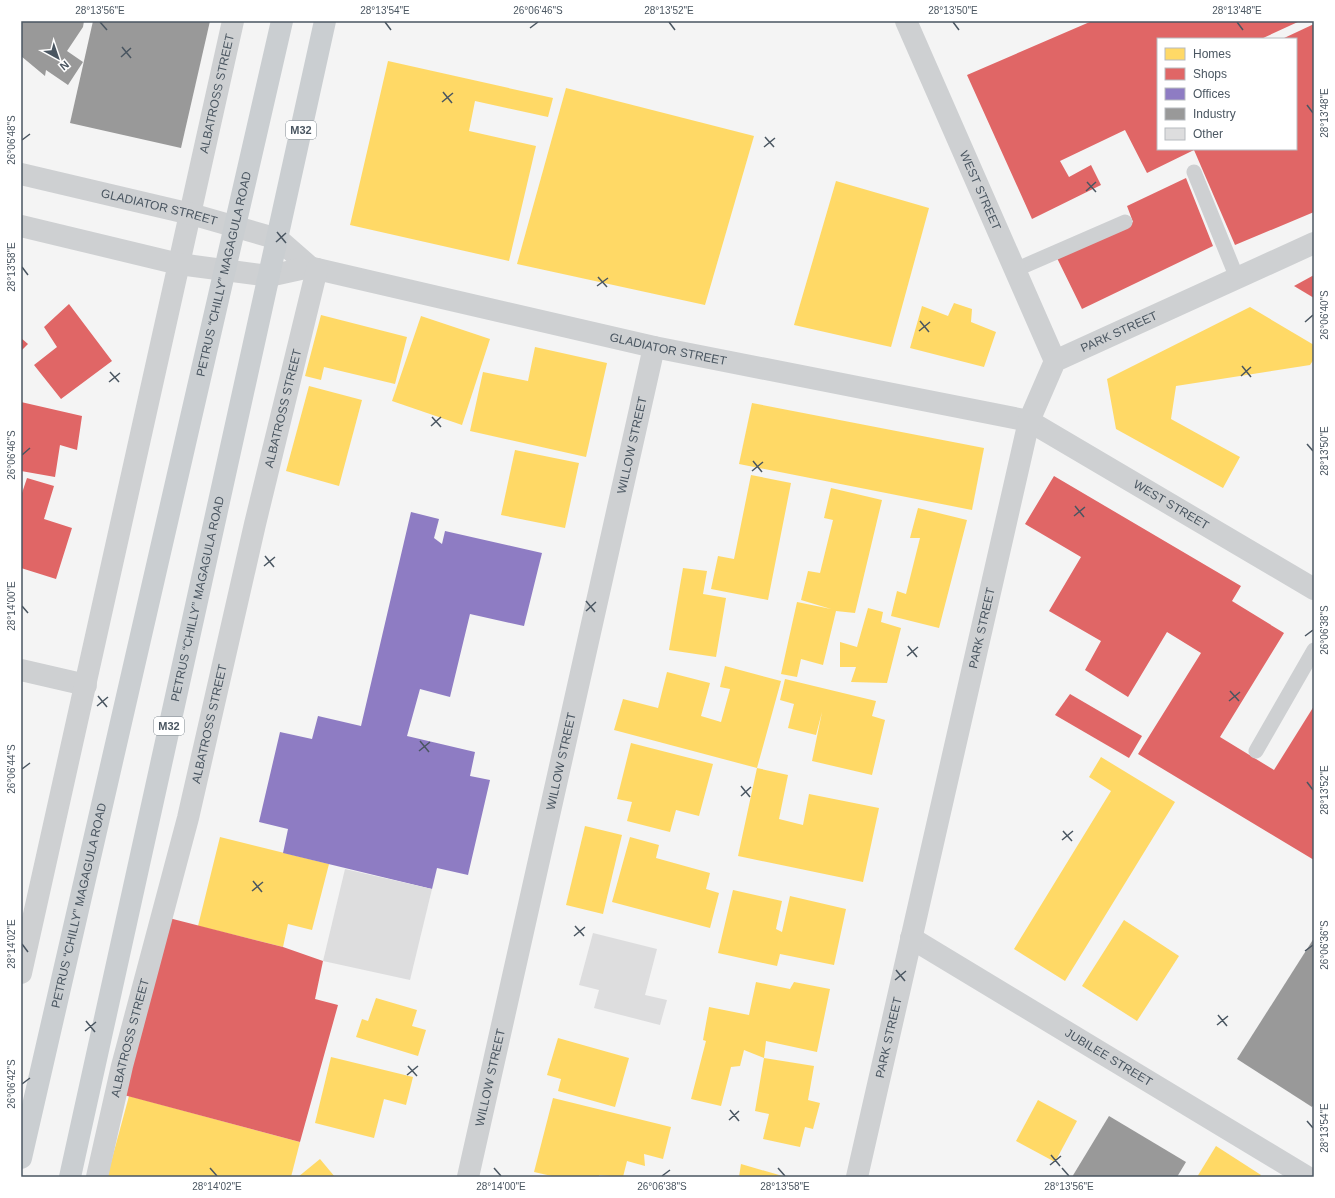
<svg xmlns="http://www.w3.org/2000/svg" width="1335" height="1198" viewBox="0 0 1335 1198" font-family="Helvetica,sans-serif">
	<rect width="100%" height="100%" fill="#f4f4f4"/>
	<g fill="#ffd966">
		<path d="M388 61 553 98 548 117 475 101 469 131 536 146 509 261 350 225Z"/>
		<path d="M566 88 754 136 705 305 517 264Z"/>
		<path d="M836 181 929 208 891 347 794 325Z"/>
		<path d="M954 303 972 309 971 322 996 332 984 367 910 348 922 306 948 316Z"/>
		<path d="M1250 307 1314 345V359L1310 365 1176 386 1171 419 1240 457 1223 488 1116 429 1107 379Z"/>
		<path d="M321 315 407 337 395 384 324 367 321 380 305 376Z"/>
		<path d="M421 316 490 339 462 425 392 401Z"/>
		<path d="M535 347 607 363 586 457 470 431 483 372 528 381Z"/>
		<path d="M309 386 362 400 339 486 286 471Z"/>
		<path d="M752 403 984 448 972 510 739 464Z"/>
		<path d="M515 450 579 463 565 528 501 515Z"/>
		<path d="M751 475 791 483 768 600 711 589 718 556 734 559Z"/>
		<path d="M831 488 882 500 855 613 836 611 823 665 801 659 797 677 781 674 797 602 831 609 801 600 808 571 820 573 833 520 824 518Z"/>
		<path d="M918 508 967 520 939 628 891 616 897 591 906 594 920 538H910Z"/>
		<path d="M683 568 707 571 703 594 726 598 716 657 669 650Z"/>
		<path d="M868 608 883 612 881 622 901 628 887 683 851 682 856 667H840V642L857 647Z"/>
		<path d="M725 666 781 681 757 768 614 730 623 699 658 708 667 672 710 683 701 716 721 722 730 689 720 687Z"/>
		<path d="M785 679 876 701 872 716 885 720 872 775 812 761 822 712 816 735 788 728 794 704 780 700Z"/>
		<path d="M631 743 713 764 699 816 676 810 670 832 627 821 632 802 617 799Z"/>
		<path d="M1101 757 1175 802 1065 981 1014 949 1111 791 1089 777Z"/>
		<path d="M757 768 788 775 779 819 803 825 809 794 879 808 863 882 738 856Z"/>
		<path d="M585 826 622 835 603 914 566 905Z"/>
		<path d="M220 837 329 864 312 930 288 924 283 947 198 926Z"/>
		<path d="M630 837 659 845 656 858 710 873 706 889 719 893 710 928 612 902Z"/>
		<path d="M733 890 782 901 776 929 782 932 790 896 846 909 834 965 780 954 777 966 718 953Z"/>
		<path d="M1124 920 1179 956 1137 1021 1082 986Z"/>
		<path d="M756 982 790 989 794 982 830 989 817 1052 766 1041 764 1058 744 1050 740 1066 731 1067 721 1106 691 1099 706 1041 703 1040 709 1007 749 1015Z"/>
		<path d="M376 998 417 1010 412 1026 426 1030 418 1056 356 1037 362 1019 368 1021Z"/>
		<path d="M558 1038 629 1058 615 1107 558 1091 561 1079 547 1075Z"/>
		<path d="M331 1057 413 1077 406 1105 384 1099 374 1138 315 1123Z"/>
		<path d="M764 1058 814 1066 808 1100 820 1103 813 1129 805 1127 800 1147 763 1139 769 1114 755 1111Z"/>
		<path d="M129 1096 300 1142 291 1177H107Z"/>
		<path d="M553 1098 671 1127 663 1159 644 1154 645 1166 627 1161 623 1177 599 1175V1177H556L534 1172Z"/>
		<path d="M1038 1100 1077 1121 1055 1162 1016 1141Z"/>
		<path d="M1216 1146 1261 1175 1260 1177H1197Z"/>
		<path d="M320 1159 335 1177H298Z"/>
		<path d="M741 1164 786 1177H739Z"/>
	</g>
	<g fill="#e06666">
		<path d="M1092 21H1300L1261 39H1158V149L1248 150 1296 149V39H1282L1314 24V212L1235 245 1194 150 1147 173 1125 130 1060 161 1069 177 1091 165 1101 185 1032 219 967 75Z"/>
		<path d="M1186 178 1213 246 1082 309 1056 256 1133 222 1127 206Z"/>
		<path d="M1314 275V298L1294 286Z"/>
		<path d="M69 304 112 361 61 399 34 365 57 347 44 327Z"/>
		<path d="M21 338 28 344 21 351Z"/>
		<path d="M21 402 82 416 77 450 60 445 55 477 21 471Z"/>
		<path d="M1054 476 1241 586 1232 601 1284 633 1220 737 1274 770 1314 706V860L1138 754 1201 653 1167 632 1128 697 1085 670 1101 641 1049 611 1081 557 1025 524Z"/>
		<path d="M27 478 54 486 44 519 72 528 56 579 21 568V496Z"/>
		<path d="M1070 694 1142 736 1129 758 1055 715Z"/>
		<path d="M165 917 283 947 323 961 315 999 338 1005 300 1142 120 1094Z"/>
	</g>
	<path fill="#8e7cc3" d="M411 512 439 519 434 538 442 544 445 531 542 553 524 626 470 614 450 697 420 689 407 736 475 752 470 776 490 780 468 875 437 868 432 889 283 853 288 829 259 822 280 732 312 739 318 716 361 726Z"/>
	<g fill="#999">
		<path d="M21 21H84L83 27 67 51 83 62 68 85 46 70 45 76 21 56Z"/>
		<path d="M93 21H210L181 148 70 123Z"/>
		<path d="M1314 938V1104L1312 1107 1237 1059Z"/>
		<path d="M1109 1116 1186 1162 1177 1177H1072Z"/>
	</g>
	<g fill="#ddddde">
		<path d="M345 869 432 889 410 980 323 961Z"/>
		<path d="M593 933 657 949 645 995 667 1000 660 1025 594 1008 599 990 579 985Z"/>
	</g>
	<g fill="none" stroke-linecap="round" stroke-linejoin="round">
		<g stroke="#ced0d2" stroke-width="15">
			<path d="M1194 172 1237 278"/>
			<path d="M1015 270 1125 222"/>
			<path d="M1256 751 1314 650"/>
		</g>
		<g stroke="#ced0d2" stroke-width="22">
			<path id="s1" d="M906 21 1055 361"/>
			<path id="s2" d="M278 239 310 267 317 269 654 347 1029 421 1314 589"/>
			<path d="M269 276 310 267"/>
			<path d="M21 670 86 685"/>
			<path id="s3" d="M911 938 1307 1177"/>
			<path id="s4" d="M21 973 233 21"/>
			<path id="s5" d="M97 1177 122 1066 188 818 255 524 317 269"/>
			<path id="s6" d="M468 1177 654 347"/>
			<path id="s7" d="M857 1177 1029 421 1055 361 1314 243"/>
		</g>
		<g stroke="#ced0d2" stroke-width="22">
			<path id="s8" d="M21 174 191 214 278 239"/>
			<path d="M21 226 179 264 269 276"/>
		</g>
		<g stroke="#caced1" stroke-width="22">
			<path id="s9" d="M21 1158 282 21"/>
			<path id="s10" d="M70 1177 325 21"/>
		</g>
	</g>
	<path fill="none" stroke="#4a5661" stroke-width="1.5" d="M100 22 107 30M385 22 391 30M669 22 675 30M953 22 959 30M1237 22 1243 30M530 28 538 22M122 47 131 58M121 57 131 48M443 92 452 103M442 102 453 93M1307 105 1313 113M765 137 774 147M22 140 30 134M764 147 775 138M1087 182 1096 192M1086 191 1096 182M277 232 286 243M276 242 286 233M22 267 28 275M598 277 607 287M597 286 608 278M920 321 929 332M1305 322 1313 315M919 331 930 322M1242 366 1251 377M110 372 119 382M1241 376 1251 367M109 382 120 373M432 417 441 427M431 426 441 417M1307 444 1313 451M22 455 30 448M753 461 762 472M752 471 763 462M1075 506 1084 517M1074 516 1085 507M265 556 274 567M264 566 275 557M586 601 595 612M22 606 28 613M586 611 596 602M1305 636 1313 630M908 646 917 657M907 656 918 647M1230 691 1239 701M98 696 107 707M1229 701 1240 692M97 706 108 697M420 741 429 752M419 751 430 742M22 769 30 763M1307 782 1313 790M741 786 750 797M741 796 751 787M1063 831 1072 841M1062 840 1073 831M253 881 262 892M252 891 263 882M575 926 584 936M574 936 585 927M22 944 28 952M1305 951 1313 945M896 970 905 981M895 980 906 971M1218 1015 1227 1026M86 1021 95 1032M1217 1025 1228 1016M85 1031 96 1022M408 1066 417 1076M407 1075 418 1066M22 1084 30 1078M730 1110 739 1121M729 1120 739 1111M1307 1121 1313 1128M1051 1155 1060 1166M1050 1165 1061 1156M210 1168 217 1176M494 1168 501 1176M778 1168 785 1176M1062 1168 1069 1176M662 1176 670 1170"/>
	<g text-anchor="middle" stroke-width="4" stroke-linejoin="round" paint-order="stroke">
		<g fill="#fff" stroke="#808990" stroke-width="1">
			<rect x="286" y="121" width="30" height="18" rx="3"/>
			<rect x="154" y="717" width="30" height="18" rx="3"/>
		</g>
		<g font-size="11" font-weight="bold" fill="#4a5661">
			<text x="301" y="134">M32</text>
			<text x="169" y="730">M32</text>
		</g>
		<g font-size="12" fill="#4a5661" stroke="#fff">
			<text dy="4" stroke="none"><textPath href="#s4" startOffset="901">ALBATROSS STREET</textPath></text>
			<text dy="4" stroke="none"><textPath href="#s1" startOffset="185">WEST STREET</textPath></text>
			<text dy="4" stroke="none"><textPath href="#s8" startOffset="142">GLADIATOR STREET</textPath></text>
			<text dy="4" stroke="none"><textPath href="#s9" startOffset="907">PETRUS “CHILLY” MAGAGULA ROAD</textPath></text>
			<text dy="4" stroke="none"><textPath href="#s7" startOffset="911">PARK STREET</textPath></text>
			<text dy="4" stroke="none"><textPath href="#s2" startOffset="410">GLADIATOR STREET</textPath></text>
			<text dy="4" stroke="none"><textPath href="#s5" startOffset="791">ALBATROSS STREET</textPath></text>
			<text dy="4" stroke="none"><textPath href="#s6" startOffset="750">WILLOW STREET</textPath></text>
			<text dy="4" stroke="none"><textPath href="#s2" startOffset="943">WEST STREET</textPath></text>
			<text dy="4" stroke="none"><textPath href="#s10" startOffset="592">PETRUS “CHILLY” MAGAGULA ROAD</textPath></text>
			<text dy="4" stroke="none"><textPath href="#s7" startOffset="563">PARK STREET</textPath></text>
			<text dy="4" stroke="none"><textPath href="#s5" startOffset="467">ALBATROSS STREET</textPath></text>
			<text dy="4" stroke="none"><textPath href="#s6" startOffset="426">WILLOW STREET</textPath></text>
			<text dy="4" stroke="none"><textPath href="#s9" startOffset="259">PETRUS “CHILLY” MAGAGULA ROAD</textPath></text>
			<text dy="4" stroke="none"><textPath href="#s5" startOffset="143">ALBATROSS STREET</textPath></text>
			<text dy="4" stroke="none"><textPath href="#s7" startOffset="143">PARK STREET</textPath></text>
			<text dy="4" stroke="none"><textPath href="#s3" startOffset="231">JUBILEE STREET</textPath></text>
			<text dy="4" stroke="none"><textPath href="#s6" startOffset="102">WILLOW STREET</textPath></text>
		</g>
	</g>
	<rect width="1335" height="1198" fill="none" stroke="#ffffff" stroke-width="44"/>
	<rect x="1157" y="38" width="140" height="112" fill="#ffffff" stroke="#b7bbc0"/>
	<rect x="1165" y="48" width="20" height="12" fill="#ffd966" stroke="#b7bbc0"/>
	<text x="1193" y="58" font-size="12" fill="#4a5661">Homes</text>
	<rect x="1165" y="68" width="20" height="12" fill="#e06666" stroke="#b7bbc0"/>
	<text x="1193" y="78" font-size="12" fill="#4a5661">Shops</text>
	<rect x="1165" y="88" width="20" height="12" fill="#8e7cc3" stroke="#b7bbc0"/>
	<text x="1193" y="98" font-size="12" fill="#4a5661">Offices</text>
	<rect x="1165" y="108" width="20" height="12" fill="#999999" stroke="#b7bbc0"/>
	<text x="1193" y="118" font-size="12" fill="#4a5661">Industry</text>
	<rect x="1165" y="128" width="20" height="12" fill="#ddddde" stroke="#b7bbc0"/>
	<text x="1193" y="138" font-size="12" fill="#4a5661">Other</text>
	<g transform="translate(58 58) rotate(140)" stroke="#ffffff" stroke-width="3" paint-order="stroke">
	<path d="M0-3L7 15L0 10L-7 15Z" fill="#4a5661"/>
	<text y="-6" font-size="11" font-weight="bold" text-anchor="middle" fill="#4a5661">N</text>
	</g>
	<rect x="22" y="22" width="1291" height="1154" fill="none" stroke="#4a5661" stroke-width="1.5"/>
	<g font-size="10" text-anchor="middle" fill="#4a5661">
		<text x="100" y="14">28°13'56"E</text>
		<text x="385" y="14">28°13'54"E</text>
		<text x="538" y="14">26°06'46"S</text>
		<text x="669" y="14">28°13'52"E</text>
		<text x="953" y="14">28°13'50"E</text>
		<text x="1237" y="14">28°13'48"E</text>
		<text transform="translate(1324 113) rotate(-90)" y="4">28°13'48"E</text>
		<text transform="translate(11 140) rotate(-90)" y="4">26°06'48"S</text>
		<text transform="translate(11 267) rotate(-90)" y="4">28°13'58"E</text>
		<text transform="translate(1324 315) rotate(-90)" y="4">26°06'40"S</text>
		<text transform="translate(1324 451) rotate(-90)" y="4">28°13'50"E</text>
		<text transform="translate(11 455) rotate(-90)" y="4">26°06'46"S</text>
		<text transform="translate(11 606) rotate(-90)" y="4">28°14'00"E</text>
		<text transform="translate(1324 630) rotate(-90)" y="4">26°06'38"S</text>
		<text transform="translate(11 769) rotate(-90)" y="4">26°06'44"S</text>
		<text transform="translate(1324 790) rotate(-90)" y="4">28°13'52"E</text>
		<text transform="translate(11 944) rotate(-90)" y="4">28°14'02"E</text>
		<text transform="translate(1324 945) rotate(-90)" y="4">26°06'36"S</text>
		<text transform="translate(11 1084) rotate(-90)" y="4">26°06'42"S</text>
		<text transform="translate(1324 1128) rotate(-90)" y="4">28°13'54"E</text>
		<text x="217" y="1190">28°14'02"E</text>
		<text x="501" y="1190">28°14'00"E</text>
		<text x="662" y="1190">26°06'38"S</text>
		<text x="785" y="1190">28°13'58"E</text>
		<text x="1069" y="1190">28°13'56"E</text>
	</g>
</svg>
